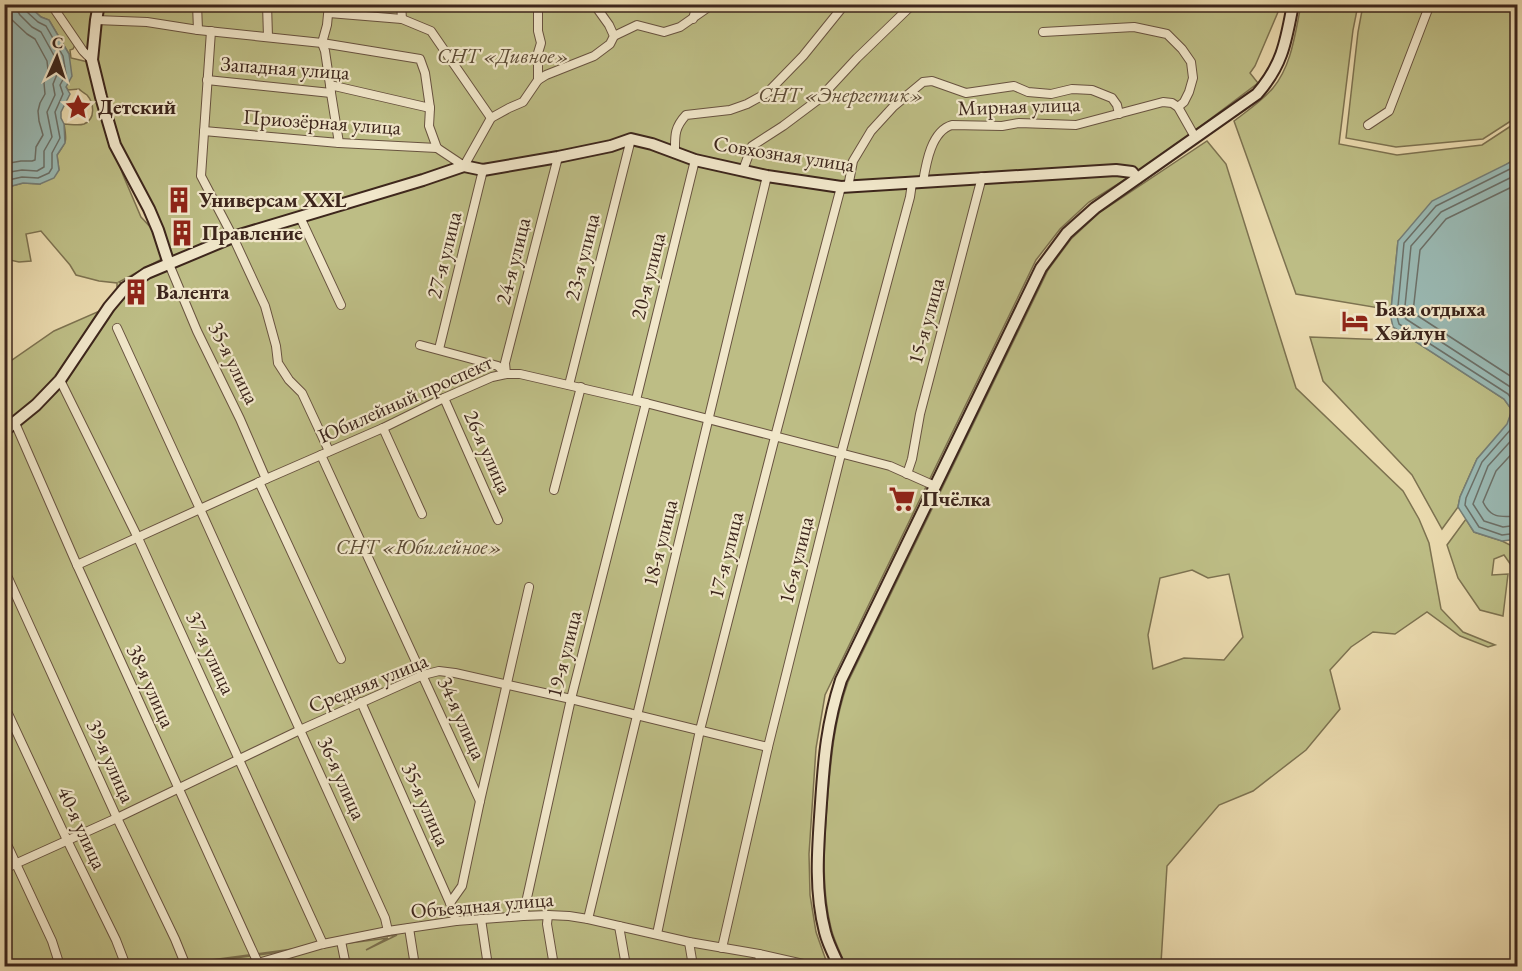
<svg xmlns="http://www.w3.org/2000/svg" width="1522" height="971" viewBox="0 0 1522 971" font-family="'EB Garamond',serif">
	<rect width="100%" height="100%" fill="#eadaae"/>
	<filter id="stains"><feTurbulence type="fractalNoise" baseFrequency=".00333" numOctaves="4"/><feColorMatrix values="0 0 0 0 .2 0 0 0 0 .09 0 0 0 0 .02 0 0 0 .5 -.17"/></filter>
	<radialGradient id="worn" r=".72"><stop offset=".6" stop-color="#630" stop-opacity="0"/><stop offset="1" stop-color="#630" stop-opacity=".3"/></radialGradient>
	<g fill="#bdbd85" stroke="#7d7250" stroke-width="1.5" fill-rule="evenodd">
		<path d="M28 5H1281L1255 66 1250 73 1258 83 1153 162 1089 202 1060 229 1036 260 825 695 816 748 809 854 810 895 816 932 828 966H175L388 938 366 950 397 935 173 965 151 966H5V365L54 331 109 307 125 288 169 264 101 97 92 60 75 45 73 49 70 50 71 58 88 62 113 147 123 175 141 217 154 231 163 253 160 260 119 282 121 283 120 287H117V283L99 281 76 275 70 265 41 231 26 234 31 261 19 262 5 259V186L8 187 23 183 40 184 59 170 57 155C67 141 67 141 64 124 70 124 78 126 84 124 96 119 94 103 87 95 84 93 81 91 79 89L68 90 66 87 69 54 49 20 41 17Z"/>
		<path d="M1301 5H1358L1353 30 1339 144 1397 155 1482 145 1517 122V157L1398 241 1391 310 1296 294 1234 121C1247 111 1262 101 1273 88 1292 65 1295 33 1301 5Z"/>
		<path d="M1363 5H1517V117L1483 139 1396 147 1346 138 1358 32Z"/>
		<path d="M1207 141 1226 164 1296 388 1403 491 1419 519 1429 543 1441 609 1463 632 1495 645 1488 647 1460 636 1427 612 1395 634 1373 632 1351 647 1330 670 1340 709 1306 750 1253 791 1219 805 1167 866 1161 963 1164 966H846C841 954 834 941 831 928 821 887 824 846 827 804 831 761 833 724 848 682L1048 270 1071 239 1099 213ZM1192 570 1208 578 1229 574 1243 637 1224 660 1184 658 1153 669 1148 635 1160 578Z"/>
		<path d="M1310 337 1415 341 1504 399 1512 410 1508 424 1477 459 1460 497 1458 507 1442 529 1412 475 1323 381Z"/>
		<path d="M1466 519 1474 532 1502 541 1514 547H1517V562L1511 565 1504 555 1494 559 1492 575 1508 574 1503 616 1480 610 1458 578 1447 545Z"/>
	</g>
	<g fill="#9ab9b3" stroke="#757e77" stroke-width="1.5">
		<path d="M5 4 28 5 41 17 49 20 69 54 72 76 66 87 70 94 61 112V118L64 124 65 143 57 155 59 170 54 178 40 184 23 183 8 187 5 186Z"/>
		<path d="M1517 157 1518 539 1502 541 1474 532 1458 507 1460 497 1477 459 1507 424 1512 410 1504 399 1393 327 1391 318V310L1398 241 1432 201 1513 161Z"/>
	</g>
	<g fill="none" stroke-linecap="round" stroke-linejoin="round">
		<g stroke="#6c7068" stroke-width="1.5">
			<path d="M4 164 21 161H32L35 160 36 147 43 135 39 121 38 111 40 103 45 94 44 83 48 70 47 61 35 39 27 34 11 19 8 12V4"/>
			<path d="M1518 165 1436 206 1404 243 1397 317 1399 324 1508 394 1518 408"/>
			<path d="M4 173 22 170 37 171 44 167V151L52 137 47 112 55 95 53 84 58 72 56 59 41 32 32 27 20 15 17 10V4"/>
			<path d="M1518 174 1441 212 1411 246 1404 316 1406 319 1512 388 1518 395"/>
			<path d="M4 181 22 177 38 178 49 173 52 168V153L60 138 55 112 63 94 60 85 66 74 63 56 46 26 38 22 26 11 24 4"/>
			<path d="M1518 184 1446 219 1420 250 1413 312 1415 314 1518 381"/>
			<path d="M1518 413 1512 428 1482 462 1466 498 1465 505 1479 527 1502 535 1518 533"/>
			<path d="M1518 433 1488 466 1473 504 1484 521 1503 527 1518 525"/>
			<path d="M1518 447 1496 471 1483 502C1491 519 1501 517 1518 516"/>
		</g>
		<g stroke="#685340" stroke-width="10">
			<g id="street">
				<path d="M51 4 83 51 92 60"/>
				<path d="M197 4 198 30"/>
				<path d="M267 4 268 37"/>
				<path d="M329 4 327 25 322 43 325 51 330 85"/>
				<path d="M401 4 402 19"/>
				<path d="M538 4V31L541 43 538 53V80"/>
				<path d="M329 13 402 19 431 31 491 118"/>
				<path d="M693 19 697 4"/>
				<path d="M96 20 147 22 198 30 322 43 420 59 425 73 430 108 429 126 437 148 464 166 491 118 509 108 523 102 538 80 546 75 594 56 610 44 614 36 609 25 594 4"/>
				<path d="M211 31 201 176 233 237 265 306 276 346 278 363 289 380 302 393 329 451"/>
				<path d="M1043 32 1134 27 1167 34 1182 49 1191 62 1193 78 1189 92 1184 102 1178 107"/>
				<path d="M614 36 637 25 664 32 680 27 713 4"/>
				<path d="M207 80 331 93 330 85 430 108"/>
				<path d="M331 93 339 143"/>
				<path d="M1368 125 1389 111 1430 4"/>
				<path d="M204 131 339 143 437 148"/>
				<path d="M675 152C675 136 674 128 686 115L730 110 747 104 767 93 803 56 845 4"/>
				<path d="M743 170 752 146 783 126 819 99 857 58 913 4"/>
				<path d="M923 182C926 164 931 131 952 125L1002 126 1019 123 1076 125 1163 102 1172 103 1178 107 1195 137"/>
				<path d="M848 187 853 161 871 131 893 107 923 82 932 81 966 93 1014 86 1028 92 1051 94 1072 89 1092 90 1112 98 1117 105 1119 114"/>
				<path d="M300 217 341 305"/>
				<path d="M169 264 197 331 240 419 266 479"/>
				<path d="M117 328 200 509 385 918 388 931"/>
				<path d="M420 345 498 366 506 374"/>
				<path d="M439 349 483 170"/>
				<path d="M506 374 505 363 558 157"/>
				<path d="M60 380 138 538 323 944"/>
				<path d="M569 385 631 139"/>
				<path d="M444 398 498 520"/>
				<path d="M636 400 695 160"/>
				<path d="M15 423 77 565 258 963"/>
				<path d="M383 428 422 514"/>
				<path d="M321 455 480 801"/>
				<path d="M907 474 912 459 920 414 982 177"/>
				<path d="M259 482 341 659"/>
				<path d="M554 490 581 387"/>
				<path d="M77 565 266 479 383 428 444 398 492 377 506 374H520L646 403 890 466 935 486"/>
				<path d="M4 569 117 818 175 939 186 966"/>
				<path d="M361 702 450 903 456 921"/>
				<path d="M4 705 67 840 116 940 126 966"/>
				<path d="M4 838 52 941 60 966"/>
				<path d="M4 869 117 818 300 730 423 675 439 671 455 673 571 699 768 747"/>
				<path d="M450 903 462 886 480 801 529 587"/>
				<path d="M548 915 547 924 554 966"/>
				<path d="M523 916 571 699 646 403"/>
				<path d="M481 919 488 966"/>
				<path d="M588 919 767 176"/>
				<path d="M619 926 626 966"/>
				<path d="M409 928 415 966"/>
				<path d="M657 934 700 730 775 437 841 187"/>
				<path d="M341 941 346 966"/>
				<path d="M689 942 693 966"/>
				<path d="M722 948 768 747 841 454 910 197 912 183"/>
				<path d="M759 954 761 966"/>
				<path d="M227 966 258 963 323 944 388 931 456 921 523 916 548 915 569 916 588 919 689 942 759 954 812 966"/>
			</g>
		</g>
		<g stroke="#3d261c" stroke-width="14">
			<g id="secondary">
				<path d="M99 4 96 20 92 60 101 97 115 145 149 209 158 230 169 264"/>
				<path d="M4 431 36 405 60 380 109 307 125 288 147 273 233 237 423 180 464 166 483 170 558 157 611 146 631 139 652 144 695 160 767 176 841 187 1116 170 1132 172 1137 178"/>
				<path d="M839 966C834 955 828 944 825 932 814 890 818 846 821 803 824 758 827 723 841 680L1041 268 1067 233 1095 208 1257 94C1283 64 1286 41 1293 4"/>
			</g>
		</g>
		<use href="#street" stroke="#f1e7ca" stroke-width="8"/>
		<use href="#secondary" stroke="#f1e7ca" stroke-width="10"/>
	</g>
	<defs>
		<g id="sight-bare" transform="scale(2.07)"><path d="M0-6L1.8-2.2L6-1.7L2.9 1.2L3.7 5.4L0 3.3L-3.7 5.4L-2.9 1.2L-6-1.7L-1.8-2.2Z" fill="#8f2418" stroke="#f1e7ca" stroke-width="2.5" paint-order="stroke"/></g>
		<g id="building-bare" transform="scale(2.07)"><path d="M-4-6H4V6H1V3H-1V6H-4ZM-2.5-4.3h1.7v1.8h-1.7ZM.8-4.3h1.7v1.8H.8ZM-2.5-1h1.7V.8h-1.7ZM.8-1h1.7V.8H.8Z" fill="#8f2418" stroke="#f1e7ca" stroke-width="2.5" paint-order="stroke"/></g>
		<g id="hotel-bare" transform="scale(2.07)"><path d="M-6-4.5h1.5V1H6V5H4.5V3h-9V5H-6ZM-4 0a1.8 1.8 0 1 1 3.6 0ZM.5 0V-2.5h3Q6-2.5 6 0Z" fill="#8f2418" stroke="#f1e7ca" stroke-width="2.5" paint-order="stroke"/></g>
		<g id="supermarket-bare" transform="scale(2.07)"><path d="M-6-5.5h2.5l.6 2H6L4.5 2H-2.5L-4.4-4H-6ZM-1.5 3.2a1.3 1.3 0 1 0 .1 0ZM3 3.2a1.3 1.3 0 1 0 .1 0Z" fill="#8f2418" stroke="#f1e7ca" stroke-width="2.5" paint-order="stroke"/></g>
	</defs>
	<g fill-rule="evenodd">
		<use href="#sight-bare" x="78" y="107"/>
		<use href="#building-bare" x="179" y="200"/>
		<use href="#building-bare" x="182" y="233"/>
		<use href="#building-bare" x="136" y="292"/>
		<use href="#hotel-bare" x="1355" y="321"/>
		<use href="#supermarket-bare" x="902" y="499"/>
	</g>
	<g text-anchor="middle" stroke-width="4.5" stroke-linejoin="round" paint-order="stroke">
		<g font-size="21" font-style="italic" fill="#5d4c36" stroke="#f1e7ca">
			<text x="503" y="63">СНТ «Дивное»</text>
			<text x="841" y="102">СНТ «Энергетик»</text>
			<text x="419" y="554">СНТ «Юбилейное»</text>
		</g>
		<g font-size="21" fill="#3d261c" stroke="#f1e7ca">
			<text transform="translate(285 68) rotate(4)" y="7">Западная улица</text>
			<text transform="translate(1019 106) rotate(-2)" y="7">Мирная улица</text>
			<text transform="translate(322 122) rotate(4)" y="7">Приозёрная улица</text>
			<text transform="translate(784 154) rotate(9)" y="7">Совхозная улица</text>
			<text transform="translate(444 255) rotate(-76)" y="7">27-я улица</text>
			<text transform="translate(582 257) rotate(-76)" y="7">23-я улица</text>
			<text transform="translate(513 261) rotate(-76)" y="7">24-я улица</text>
			<text transform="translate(648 276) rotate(-76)" y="7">20-я улица</text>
			<text transform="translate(926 321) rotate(-75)" y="7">15-я улица</text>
			<text transform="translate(234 363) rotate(64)" y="7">35-я улица</text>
			<text transform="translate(405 399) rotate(-24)" y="7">Юбилейный проспект</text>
			<text transform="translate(488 452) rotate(66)" y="7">26-я улица</text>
			<text transform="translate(660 543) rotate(-76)" y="7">18-я улица</text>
			<text transform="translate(726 555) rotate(-76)" y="7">17-я улица</text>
			<text transform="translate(796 560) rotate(-76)" y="7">16-я улица</text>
			<text transform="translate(211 653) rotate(65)" y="7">37-я улица</text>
			<text transform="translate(564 654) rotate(-76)" y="7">19-я улица</text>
			<text transform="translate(368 683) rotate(-22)" y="7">Средняя улица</text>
			<text transform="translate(151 686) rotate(66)" y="7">38-я улица</text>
			<text transform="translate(462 718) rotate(66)" y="7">34-я улица</text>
			<text transform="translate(111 761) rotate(66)" y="7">39-я улица</text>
			<text transform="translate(342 778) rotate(66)" y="7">36-я улица</text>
			<text transform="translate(426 804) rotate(66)" y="7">35-я улица</text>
			<text transform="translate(82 828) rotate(65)" y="7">40-я улица</text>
			<text transform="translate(482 905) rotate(-5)" y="7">Объездная улица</text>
		</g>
		<g font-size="21" font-weight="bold" fill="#3d261c" stroke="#f1e7ca" text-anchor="start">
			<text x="98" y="114">Детский</text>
			<text x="199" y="207">Универсам XXL</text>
			<text x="202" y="240">Правление</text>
			<text x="156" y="299">Валента</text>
			<text x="1375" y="316">База отдыха<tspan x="1375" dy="24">Хэйлун</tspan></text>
			<text x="922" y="506">Пчёлка</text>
		</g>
	</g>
	<rect width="1522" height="971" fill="none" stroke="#eadaae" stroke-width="24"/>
	<rect x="6" y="6" width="1510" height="959" fill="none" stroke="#3d261c" stroke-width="3"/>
	<rect x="12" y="12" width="1498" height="947" fill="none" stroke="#3d261c" stroke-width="1.5"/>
	<g transform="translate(57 57) rotate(3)" stroke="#f1e7ca" stroke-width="4.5" paint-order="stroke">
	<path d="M0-4.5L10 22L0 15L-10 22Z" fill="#3d261c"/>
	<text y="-9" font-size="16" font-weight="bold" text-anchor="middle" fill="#3d261c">С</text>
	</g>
	<rect width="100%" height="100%" filter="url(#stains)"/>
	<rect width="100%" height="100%" fill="url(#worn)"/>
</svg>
